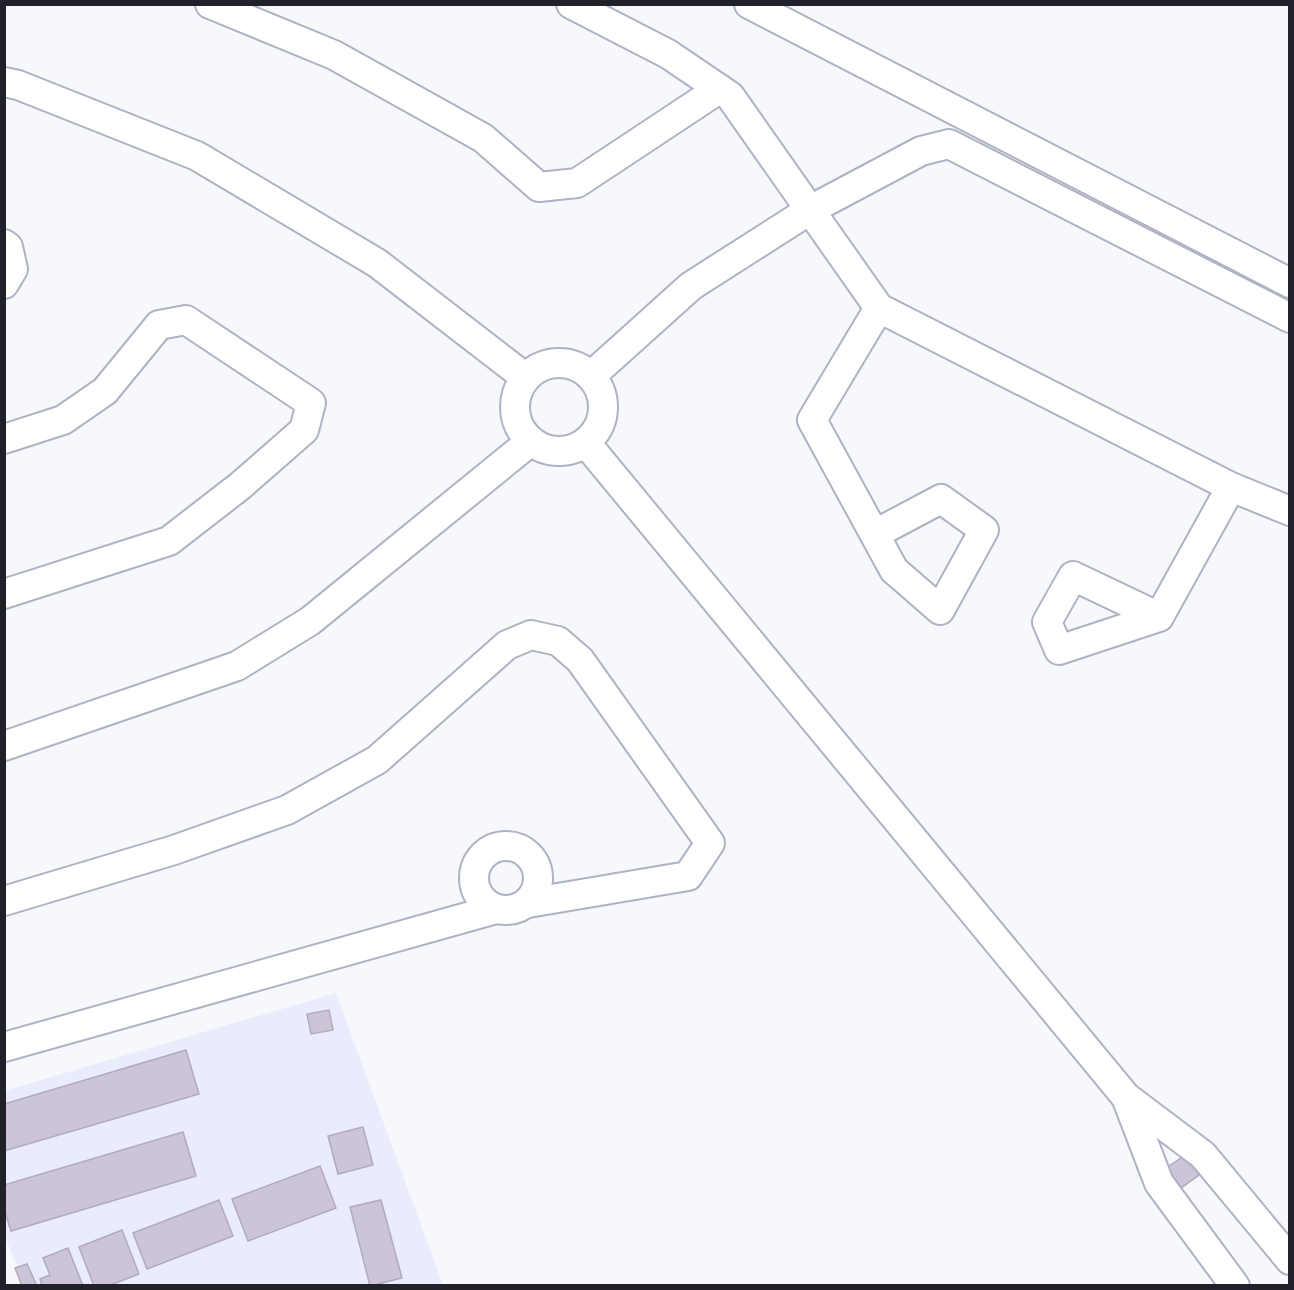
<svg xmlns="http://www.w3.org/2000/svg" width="1294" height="1290" viewBox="0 0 1294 1290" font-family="Manrope,sans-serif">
	<rect width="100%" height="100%" fill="#f7f8fc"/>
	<path fill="#e8ecfc" d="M336 993 443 1285H25L5 1237 4 1091Z"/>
	<g fill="#cdc5d7" stroke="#b2abbc" stroke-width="1.5">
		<path d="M329 1010 333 1030 311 1034 307 1014Z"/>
		<path d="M186 1050 199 1094 4 1151V1104Z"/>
		<path d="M363 1127 373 1165 338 1174 328 1136Z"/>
		<path d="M183 1132 196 1176 11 1231 4 1209V1185Z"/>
		<path d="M1185 1155 1199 1175 1177 1191 1162 1171Z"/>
		<path d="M320 1166 336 1208 248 1241 232 1199Z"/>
		<path d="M219 1200 233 1236 147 1269 133 1233Z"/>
		<path d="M381 1200 402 1278 370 1286 350 1207Z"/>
		<path d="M122 1230 139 1274 108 1286H94L79 1247Z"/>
		<path d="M68 1248 83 1286H42L40 1279 50 1275 43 1258Z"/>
		<path d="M27 1264 37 1286H22L15 1268Z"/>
	</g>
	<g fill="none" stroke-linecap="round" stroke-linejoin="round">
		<g stroke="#aeb3c4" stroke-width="32">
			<g id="minor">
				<path d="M210 4 334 55 483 138 539 187 577 183 719 89"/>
				<path d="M571 4 668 54 730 96 879 308 1231 487 1290 511"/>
				<path d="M749 4 1290 283"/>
				<path d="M4 82 18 85 197 156 377 263 526 378"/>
				<path d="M4 244 8 247 13 269 4 284"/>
				<circle cx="559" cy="407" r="44"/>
				<path d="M591 376 691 286 810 210 921 151 949 144 1290 318"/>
				<path d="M4 439 63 420 105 391 159 325 186 320 311 403 304 430 240 486 169 541 4 594"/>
				<path d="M586 443 1126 1097 1203 1155 1290 1260"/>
				<path d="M875 534 941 499 984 530 940 610 894 570 812 420 879 308"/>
				<path d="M1159 617 1073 576 1047 622 1059 650 1159 617 1231 487"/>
				<path d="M4 746 237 666 310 621 531 441"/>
				<circle cx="506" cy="878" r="32"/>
				<path d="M4 901 174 850 287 810 377 760 507 645 531 635 558 641 580 660 710 843 688 876 528 903"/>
				<path d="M4 1047 496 909"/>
				<path d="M1126 1097 1159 1183 1235 1286"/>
			</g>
		</g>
		<use href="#minor" stroke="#fff" stroke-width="28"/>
	</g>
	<rect width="1294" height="1290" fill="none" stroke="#212229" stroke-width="12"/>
</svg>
